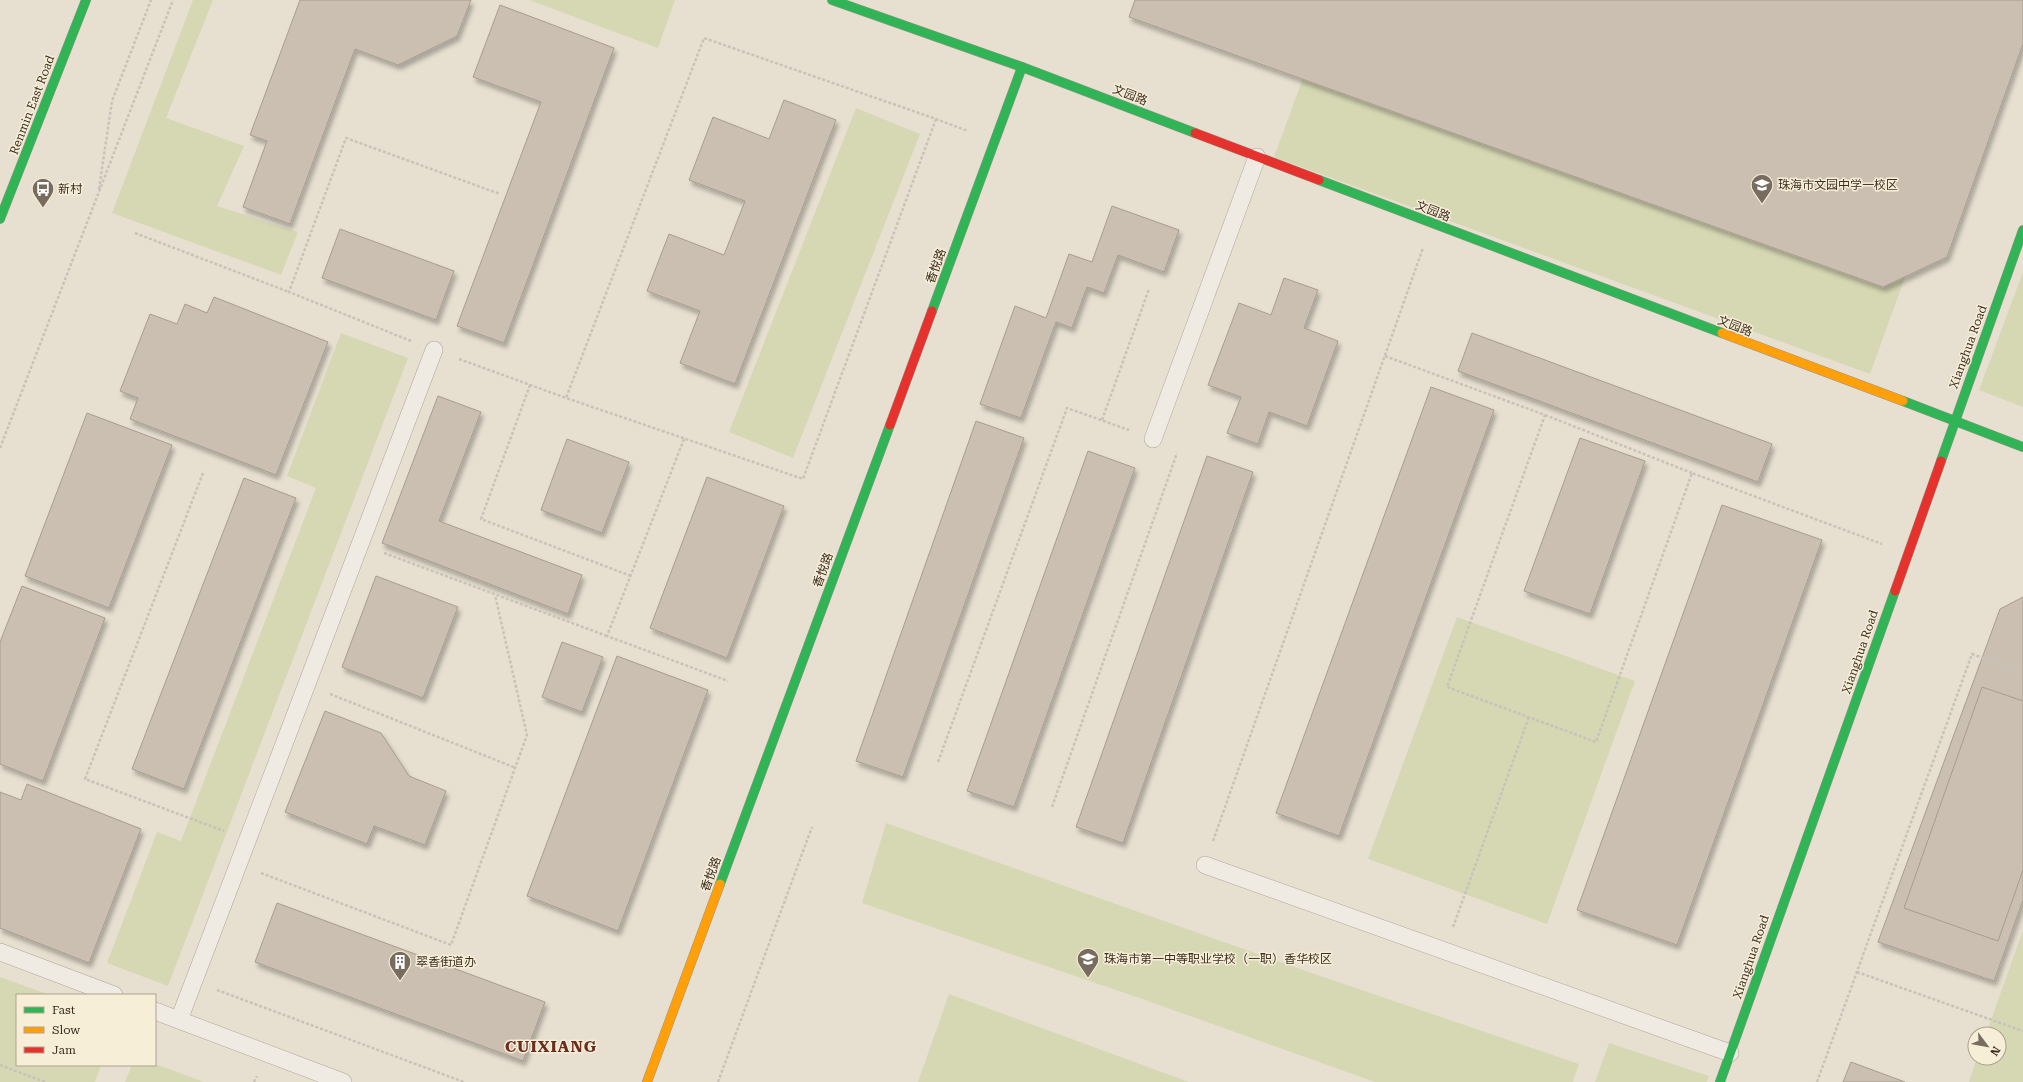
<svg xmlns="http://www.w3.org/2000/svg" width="2023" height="1082" viewBox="0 0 2023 1082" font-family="'Roboto Serif','Noto Sans SC',serif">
	<defs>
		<filter id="shadow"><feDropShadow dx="2.5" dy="4.5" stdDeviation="2" flood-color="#0004"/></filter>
	</defs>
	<rect width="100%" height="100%" fill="#e7e0d1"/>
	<g fill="#d6d7b3">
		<path d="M193 0H213L166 118 244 146 217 206 298 232 281 275 112 213Z"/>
		<path d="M529 0H675L658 48Z"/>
		<path d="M1316 42 1912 258 1870 374 1274 157Z"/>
		<path d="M856 108 920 134 793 458 729 432Z"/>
		<path d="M2023 272V407L1979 390Z"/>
		<path d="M341 333 408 358 168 986 107 963 157 832 181 841 316 488 287 476Z"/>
		<path d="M1457 617 1635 681 1547 924 1368 859Z"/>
		<path d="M886 823 1303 970 1579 1064 1573 1082H1375L1145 1000 862 903Z"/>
		<path d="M2023 930V1082H1969L1977 1058H1999V1034H1986Z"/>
		<path d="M0 977 50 995H17V1065H101L95 1082H0Z"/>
		<path d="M949 994 1189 1082H918Z"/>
		<path d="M1609 1043 1709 1076 1707 1082H1595Z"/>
		<path d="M155 1064 204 1082H125L132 1065Z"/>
	</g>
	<g fill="#cbbfb2" stroke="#a89c90" filter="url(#shadow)">
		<path d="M300 0H471L457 36 398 65 355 49 290 224 243 207 267 141 250 135Z"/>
		<path d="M1135 0H2023V44L1947 257 1883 287 1129 17Z"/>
		<path d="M500 5 614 48 504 343 457 326 541 102 473 77Z"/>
		<path d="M784 100 836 120 735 384 680 363 700 311 647 291 669 234 724 255 745 201 689 180 713 117 769 139Z"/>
		<path d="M1112 206 1179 230 1164 272 1118 255 1104 293 1087 287 1072 328 1056 322 1021 418 980 404 1015 306 1046 318 1069 254 1092 262Z"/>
		<path d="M340 229 454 271 436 320 322 278Z"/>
		<path d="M1284 278 1318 290 1304 328 1338 341 1307 426 1269 412 1258 444 1227 433 1241 397 1208 385 1239 303 1271 315Z"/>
		<path d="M214 297 328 342 276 475 130 419 138 398 120 391 150 314 177 324 185 304 207 313Z"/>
		<path d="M1472 333 1772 444 1758 482 1458 371Z"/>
		<path d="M1431 387 1494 410 1339 836 1276 813Z"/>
		<path d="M438 396 481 412 439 521 582 575 568 614 382 543Z"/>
		<path d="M87 413 172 445 109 608 25 576Z"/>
		<path d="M976 421 1024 438 903 777 856 761Z"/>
		<path d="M1580 438 1645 461 1590 614 1524 591Z"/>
		<path d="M567 439 629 462 602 533 541 510Z"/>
		<path d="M1088 451 1135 468 1014 807 967 791Z"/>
		<path d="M1207 456 1253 472 1123 843 1076 827Z"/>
		<path d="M707 477 784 506 727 658 650 628Z"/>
		<path d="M244 478 296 498 184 789 132 769Z"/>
		<path d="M1722 505 1822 540 1677 945 1577 910Z"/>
		<path d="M376 576 458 607 423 698 342 667Z"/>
		<path d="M22 586 105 618 43 781 0 764V642Z"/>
		<path d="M2023 597V900L1994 981 1878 942 2000 609Z"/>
		<path d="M562 642 603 657 582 712 542 697Z"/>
		<path d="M617 656 708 690 618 931 527 896Z"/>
		<path d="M1982 687 2023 701V870L1998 941 1904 908Z"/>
		<path d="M325 711 381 733 409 776 446 791 425 845 374 826 367 844 285 812Z"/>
		<path d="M27 784 141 829 89 963 0 928V792L21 800Z"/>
		<path d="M277 903 545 1002 523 1061 255 962Z"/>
		<path d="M1851 1062 1905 1082H1843Z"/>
	</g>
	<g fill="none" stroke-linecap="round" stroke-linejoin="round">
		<g stroke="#ada599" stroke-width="18">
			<g id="lane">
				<path d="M1153 439 1257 157"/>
				<path d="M1205 865 1730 1053"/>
				<path d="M0 952 114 995"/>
				<path d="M155 1011 343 1082"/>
				<path d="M179 1020 434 350"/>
			</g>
		</g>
		<g stroke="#9c958a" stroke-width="10">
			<g id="fast">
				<path d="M832 0 1022 67 1195 133"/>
				<path d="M1319 180 1722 333"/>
				<path d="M0 219 86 0"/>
				<path d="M932 311 1022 67"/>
				<path d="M1903 401 2023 447"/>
				<path d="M1941 461 2023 230"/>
				<path d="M720 884 890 425"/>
				<path d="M1720 1082 1895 591"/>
			</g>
		</g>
		<g stroke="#9c958a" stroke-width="10">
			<g id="slow">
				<path d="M1722 333 1903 401"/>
				<path d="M647 1082 720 884"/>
			</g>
		</g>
		<g stroke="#9c958a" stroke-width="10">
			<g id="jam">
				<path d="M1195 133 1319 180"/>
				<path d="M890 425 932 311"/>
				<path d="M1895 591 1941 461"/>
			</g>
		</g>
		<g stroke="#c8c2b9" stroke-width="2.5" stroke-dasharray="3 2" stroke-linecap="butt">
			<path d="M936 119 803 479 566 398 704 38 936 119 968 131"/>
			<path d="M99 189 112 101 151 0"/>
			<path d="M135 233 289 292"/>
			<path d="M411 341 289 292 346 138 500 194"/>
			<path d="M1385 356 1545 415 1447 687 1596 742 1692 473 1882 544"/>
			<path d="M459 359 566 398"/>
			<path d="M530 385 481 519 631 576"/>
			<path d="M1545 415 1692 473"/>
			<path d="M1102 420 1149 289"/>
			<path d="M684 439 607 636 728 681"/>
			<path d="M0 448 173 0"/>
			<path d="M203 473 85 779 224 831"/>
			<path d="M384 553 607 636"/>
			<path d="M330 694 516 768"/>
			<path d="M938 762 1067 408 1129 430"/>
			<path d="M1052 807 1177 453"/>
			<path d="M1213 841 1423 248"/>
			<path d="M261 873 451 945 527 735 495 595"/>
			<path d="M1453 927 1529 717"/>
			<path d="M1857 972 2023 1031"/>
			<path d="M217 990 464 1082"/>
			<path d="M0 1065 45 1082"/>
			<path d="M254 1082 257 1076"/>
			<path d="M718 1082 812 827"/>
			<path d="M1817 1082 1972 654 2023 673"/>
		</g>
		<use href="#lane" stroke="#efebe3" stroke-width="17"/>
		<use href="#fast" stroke="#30b455" stroke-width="9"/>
		<use href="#slow" stroke="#ff9f0a" stroke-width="9"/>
		<use href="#jam" stroke="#e5322d" stroke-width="9"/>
	</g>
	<defs>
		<g id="school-pin" transform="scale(1.15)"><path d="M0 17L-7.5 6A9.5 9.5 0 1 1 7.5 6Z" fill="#786c5e" stroke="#f7eed8"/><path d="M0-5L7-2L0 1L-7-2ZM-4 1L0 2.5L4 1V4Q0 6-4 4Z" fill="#fff"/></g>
		<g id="bus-pin" transform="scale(1.15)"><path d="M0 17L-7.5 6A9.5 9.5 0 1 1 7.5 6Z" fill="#786c5e" stroke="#f7eed8"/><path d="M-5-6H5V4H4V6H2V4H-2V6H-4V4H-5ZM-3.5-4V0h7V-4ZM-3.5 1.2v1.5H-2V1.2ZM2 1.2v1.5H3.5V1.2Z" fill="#fff"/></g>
		<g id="building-pin" transform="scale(1.15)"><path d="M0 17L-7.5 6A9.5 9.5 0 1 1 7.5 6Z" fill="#786c5e" stroke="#f7eed8"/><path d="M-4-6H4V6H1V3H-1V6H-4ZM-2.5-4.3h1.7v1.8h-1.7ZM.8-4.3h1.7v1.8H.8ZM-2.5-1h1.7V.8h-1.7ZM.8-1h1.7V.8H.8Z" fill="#fff"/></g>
	</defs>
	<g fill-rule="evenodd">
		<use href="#school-pin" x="1762" y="185"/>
		<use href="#bus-pin" x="43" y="189"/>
		<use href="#school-pin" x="1088" y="959"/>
		<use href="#building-pin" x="400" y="962"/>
	</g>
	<g text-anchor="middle" stroke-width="3" stroke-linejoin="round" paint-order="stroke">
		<g font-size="12" fill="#3d2e20" stroke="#f7eed8">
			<text transform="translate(1130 95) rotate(21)" y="4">文园路</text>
			<text transform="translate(32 105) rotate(-69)" y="4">Renmin East Road</text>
			<text transform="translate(1433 211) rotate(21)" y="4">文园路</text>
			<text transform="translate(936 266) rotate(-70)" y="4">香悅路</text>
			<text transform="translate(1735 326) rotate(21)" y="4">文园路</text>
			<text transform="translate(1968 347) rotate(-70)" y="4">Xianghua Road</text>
			<text transform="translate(823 570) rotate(-70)" y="4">香悅路</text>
			<text transform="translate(1860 652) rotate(-71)" y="4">Xianghua Road</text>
			<text transform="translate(711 874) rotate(-70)" y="4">香悅路</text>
			<text transform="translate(1751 957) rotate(-71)" y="4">Xianghua Road</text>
		</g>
		<g font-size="12" fill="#3d2e20" stroke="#f7eed8" text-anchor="start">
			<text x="1778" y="189">珠海市文园中学一校区</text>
			<text x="58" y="193">新村</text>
			<text x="1104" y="963">珠海市第一中等职业学校（一职）香华校区</text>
			<text x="416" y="966">翠香街道办</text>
		</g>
		<g font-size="16" font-weight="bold" letter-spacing="1" fill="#6b2e1e" stroke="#f7eed8">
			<text x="551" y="1052">CUIXIANG</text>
		</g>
	</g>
	<rect x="16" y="994" width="140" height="72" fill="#f7eed8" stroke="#ada18e"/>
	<rect x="24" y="1007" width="20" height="6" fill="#30b455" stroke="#ada18e"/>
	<text x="52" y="1014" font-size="12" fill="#3d2e20">Fast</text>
	<rect x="24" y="1027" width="20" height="6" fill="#ff9f0a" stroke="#ada18e"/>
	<text x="52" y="1034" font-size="12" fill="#3d2e20">Slow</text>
	<rect x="24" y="1047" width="20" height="6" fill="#e5322d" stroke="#ada18e"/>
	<text x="52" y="1054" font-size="12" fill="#3d2e20">Jam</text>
	<g transform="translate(1987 1046) rotate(122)"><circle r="19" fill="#f7eed8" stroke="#ada18e"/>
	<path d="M0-3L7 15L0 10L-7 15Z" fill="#786c5e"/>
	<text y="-6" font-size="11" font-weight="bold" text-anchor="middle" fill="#3d2e20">N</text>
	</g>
</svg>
